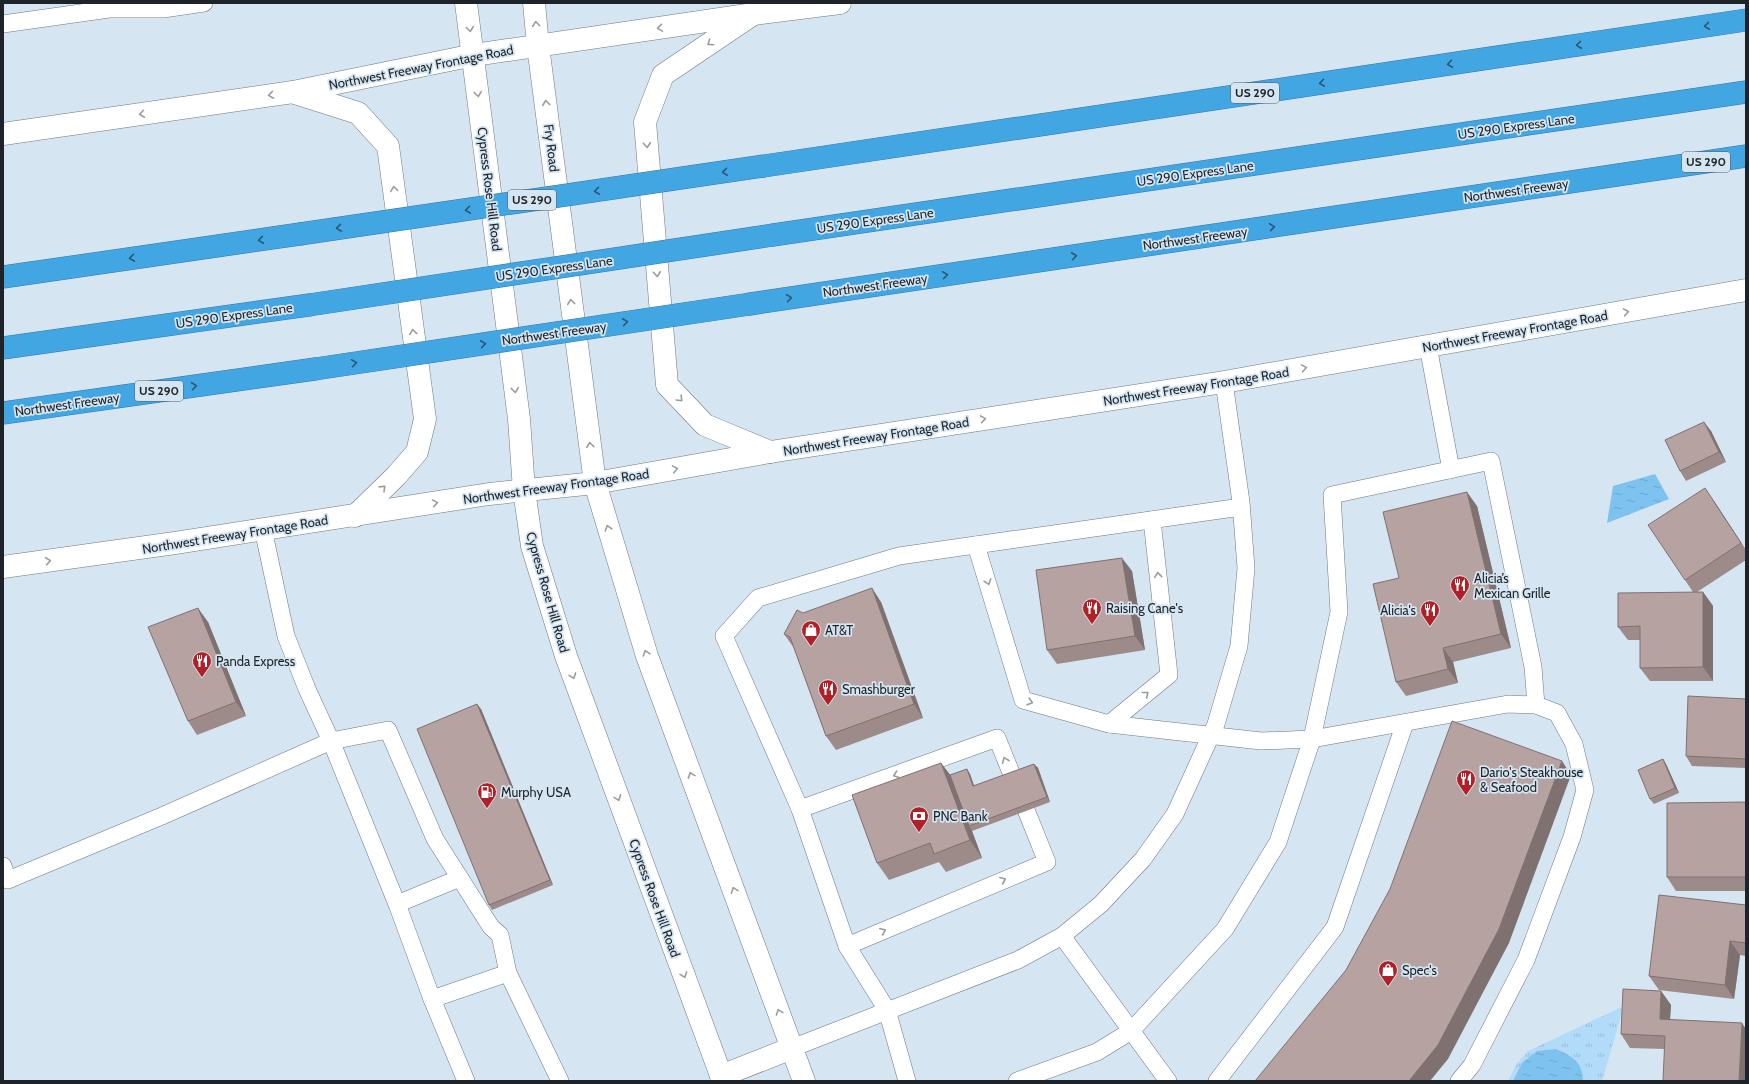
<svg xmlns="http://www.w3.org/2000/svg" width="1749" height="1084" viewBox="0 0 1749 1084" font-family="Cabin,sans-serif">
	<defs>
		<pattern id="grass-tufts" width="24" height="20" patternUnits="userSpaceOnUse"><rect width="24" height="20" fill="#b1dbf9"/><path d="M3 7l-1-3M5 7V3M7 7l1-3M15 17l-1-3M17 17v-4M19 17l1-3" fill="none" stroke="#98bcd5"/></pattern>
		<pattern id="water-ripples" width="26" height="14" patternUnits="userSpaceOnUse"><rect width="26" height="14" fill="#7ec2ef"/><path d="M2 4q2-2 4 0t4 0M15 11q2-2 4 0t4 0" fill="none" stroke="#6ca6cd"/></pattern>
	</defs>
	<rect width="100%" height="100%" fill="#d5e5f1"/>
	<path fill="url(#grass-tufts)" d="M1624 1006 1602 1081H1508L1516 1065 1528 1051Z"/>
	<g fill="url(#water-ripples)">
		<path d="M1655 474 1669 499 1607 523 1613 486Z"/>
		<path d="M1556 1049C1573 1057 1582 1061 1583 1081H1513L1522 1063 1537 1051Z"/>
	</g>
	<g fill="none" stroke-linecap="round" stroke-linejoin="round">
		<g stroke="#6b7a84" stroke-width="18">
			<g id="lane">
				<path d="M3 24 109 9H163L204 3"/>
				<path d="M1428 346 1451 470"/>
				<path d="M263 529 286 636 307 689 331 741 397 904 432 999 508 973 560 1081"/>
				<path d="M976 545 1023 700 1109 724 1169 675 1152 520"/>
				<path d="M1109 724 1261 741 1312 739 1508 704 1536 705 1557 713 1574 744 1585 790 1572 837 1526 960 1472 1065 1459 1081"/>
				<path d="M800 809 997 738 1047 862 847 946"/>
				<path d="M3 866 8 880 162 816 331 741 388 730 435 839 491 927 500 935 508 973"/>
				<path d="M397 904 460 878"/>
				<path d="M1062 936 1168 1081"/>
				<path d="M432 999 466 1081"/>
				<path d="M792 1048 1018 960 1062 936 1101 904 1143 859 1175 814 1216 724 1239 646 1246 568 1241 502 1224 382"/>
				<path d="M907 1081 887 1010 847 946 800 809 724 636 758 598 899 556 1241 507"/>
				<path d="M1017 1081 1097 1052 1131 1031 1225 929 1278 842 1312 739 1339 612 1332 495 1491 461 1533 667 1536 705"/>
				<path d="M1217 1081 1335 927 1405 723"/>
			</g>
		</g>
		<g stroke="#6b7a84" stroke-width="23">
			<g id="secondary">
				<path d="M466 3 519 419 524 490 532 546 566 656 723 1081"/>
				<path d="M534 3 538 46 595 483 647 656 804 1081"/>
				<path d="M749 17 663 75 645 122 667 385 705 425 770 452"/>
				<path d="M295 93 358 113 388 146 425 419 417 452 396 476 355 516"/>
				<path d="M3 134 293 92 474 55 754 14 840 3"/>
				<path d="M3 567 175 543 489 494 595 483 770 452 1224 382 1746 290"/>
				<path d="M721 1076 792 1048"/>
			</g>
		</g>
		<g stroke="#3578a2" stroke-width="23">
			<g id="highway">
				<path d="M764 166 1746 20"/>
				<path d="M773 235 1746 92"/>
				<path d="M3 277 300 234"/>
				<path d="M750 304 1746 156"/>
				<path d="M3 348 309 305"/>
				<path d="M3 413 315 369"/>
			</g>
		</g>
		<use href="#lane" stroke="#fff" stroke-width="17"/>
		<use href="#secondary" stroke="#fff" stroke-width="22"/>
		<use href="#highway" stroke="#42a6e3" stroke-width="22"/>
		<g stroke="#3578a2" stroke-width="23" stroke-linecap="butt">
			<g id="highway-bridge">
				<path d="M300 234 764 166"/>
				<path d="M309 305 773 235"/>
				<path d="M315 369 750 304"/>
			</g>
		</g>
		<use href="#highway-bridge" stroke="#42a6e3" stroke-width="22"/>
	</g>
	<g fill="#9d8b8a">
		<path d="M1711 431 1726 462 1686 481 1680 471Z"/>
		<path d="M1714 501 1746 550V560L1697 592H1703L1713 606V681H1650L1640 668V640H1628L1618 627 1693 592 1685 580Z"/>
		<path d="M1477 506 1511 648 1453 662 1458 683 1406 696 1396 682 1399 578Z"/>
		<path d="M1132 571 1145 650 1057 664 1047 650Z"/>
		<path d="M881 602 923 718 836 750 826 736 794 648 784 634 803 613Z"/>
		<path d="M208 622 246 716 197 735 188 721Z"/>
		<path d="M1746 699V768L1692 766 1686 756Z"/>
		<path d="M481 709 553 885 492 910 489 905Z"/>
		<path d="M1663 759 1666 764 1679 793 1654 804 1650 799Z"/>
		<path d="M941 763 950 775 967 769 970 774 974 786 1034 764 1038 768 1050 802 972 831 982 858 946 872 939 862 889 880 877 863Z"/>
		<path d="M1746 802V891H1676L1667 877Z"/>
		<path d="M1746 905V956L1740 955 1734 999 1659 990 1649 976Z"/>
		<path d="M1661 991 1671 1005 1670 1020 1665 1049 1630 1048 1621 1034Z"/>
	</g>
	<g fill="#7f7170">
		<path d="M1704 422 1711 431 1726 462 1719 452Z"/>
		<path d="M1705 488 1714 501 1746 550 1741 543Z"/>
		<path d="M1467 492 1477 506 1511 648 1501 634Z"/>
		<path d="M1122 558 1132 571 1145 650 1135 636Z"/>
		<path d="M872 588 881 602 923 718 914 704Z"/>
		<path d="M1703 592 1713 606V681L1703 667Z"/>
		<path d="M198 608 208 622 246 716 236 702Z"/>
		<path d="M1443 648 1453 662 1458 683 1448 669Z"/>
		<path d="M477 704 481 709 553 885 550 880Z"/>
		<path d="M1663 759 1666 764 1679 793 1675 788Z"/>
		<path d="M1562 761 1571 775 1509 943 1448 1059 1430 1081H1409Z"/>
		<path d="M941 763 954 780 969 826 972 831 982 858 970 840Z"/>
		<path d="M1034 764 1038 768 1050 802 1047 797Z"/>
		<path d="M967 769 970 774 976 791 973 786Z"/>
		<path d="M1730 941 1740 955 1734 999 1725 985Z"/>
		<path d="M1661 991 1671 1005 1669 1033 1660 1019Z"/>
		<path d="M1742 1023 1746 1029V1081H1739Z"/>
	</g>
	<g fill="#b6a2a0" stroke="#7f7170">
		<path d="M1704 422 1719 452 1680 471 1665 440Z"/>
		<path d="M1705 488 1741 543 1685 580 1648 525Z"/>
		<path d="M1467 492 1501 634 1443 648 1448 669 1396 682 1373 584 1399 578 1383 512Z"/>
		<path d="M1122 558 1135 636 1047 650 1036 570Z"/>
		<path d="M872 588 914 704 826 736 790 637 784 634 797 610 803 613Z"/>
		<path d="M1703 592V667L1640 668V626L1618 627V593Z"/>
		<path d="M198 608 236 702 188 721 148 627Z"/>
		<path d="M1688 696 1746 699V759L1686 756Z"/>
		<path d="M477 704 550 880 489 905 417 729Z"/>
		<path d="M1452 721 1562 761 1499 929 1438 1045 1409 1081H1255L1346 970 1390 889Z"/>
		<path d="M1663 759 1675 788 1650 799 1638 770Z"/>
		<path d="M941 763 970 840 934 854 930 843 877 863 852 795Z"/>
		<path d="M1034 764 1047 797 969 826 950 775 967 769 973 786Z"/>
		<path d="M1746 802V877H1667V803Z"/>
		<path d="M1659 895 1746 905V943L1730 941 1725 985 1649 976Z"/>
		<path d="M1623 989 1661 991 1660 1019 1742 1023 1739 1081H1663L1665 1036 1621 1034Z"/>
	</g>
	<defs><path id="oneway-chevron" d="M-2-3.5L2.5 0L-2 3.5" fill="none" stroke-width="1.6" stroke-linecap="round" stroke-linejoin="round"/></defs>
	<g stroke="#999c9e">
		<use href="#oneway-chevron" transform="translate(536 24) rotate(-95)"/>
		<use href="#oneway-chevron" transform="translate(660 28) rotate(171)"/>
		<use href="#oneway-chevron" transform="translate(470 29) rotate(82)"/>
		<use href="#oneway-chevron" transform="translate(710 43) rotate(146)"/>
		<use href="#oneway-chevron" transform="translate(478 94) rotate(83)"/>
		<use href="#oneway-chevron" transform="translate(271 95) rotate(172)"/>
		<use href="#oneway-chevron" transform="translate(546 103) rotate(-97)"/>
		<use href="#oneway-chevron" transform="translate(142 114) rotate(172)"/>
		<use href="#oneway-chevron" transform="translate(647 145) rotate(85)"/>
		<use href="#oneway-chevron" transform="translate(394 189) rotate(-98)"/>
		<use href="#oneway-chevron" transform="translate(657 274) rotate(85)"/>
		<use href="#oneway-chevron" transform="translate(571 302) rotate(-97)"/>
		<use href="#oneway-chevron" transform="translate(1626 312) rotate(-10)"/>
		<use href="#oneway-chevron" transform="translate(413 332) rotate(-98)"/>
		<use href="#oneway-chevron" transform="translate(1304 368) rotate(-10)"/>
		<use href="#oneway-chevron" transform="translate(515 390) rotate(83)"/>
		<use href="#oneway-chevron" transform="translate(680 399) rotate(46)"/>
		<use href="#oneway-chevron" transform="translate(983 419) rotate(-9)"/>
		<use href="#oneway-chevron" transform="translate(590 445) rotate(-97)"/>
		<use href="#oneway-chevron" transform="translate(675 469) rotate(-10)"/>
		<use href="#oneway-chevron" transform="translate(383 488) rotate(-44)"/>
		<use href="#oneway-chevron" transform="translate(435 503) rotate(-9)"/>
		<use href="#oneway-chevron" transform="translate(608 528) rotate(-107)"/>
		<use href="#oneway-chevron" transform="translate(48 561) rotate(-8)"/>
		<use href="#oneway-chevron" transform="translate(1158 575) rotate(-96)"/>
		<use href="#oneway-chevron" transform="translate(988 582) rotate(73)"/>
		<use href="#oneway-chevron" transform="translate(646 653) rotate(-108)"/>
		<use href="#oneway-chevron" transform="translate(573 676) rotate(70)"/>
		<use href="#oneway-chevron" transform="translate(1146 694) rotate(-39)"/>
		<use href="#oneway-chevron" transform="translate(1030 702) rotate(16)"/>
		<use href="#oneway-chevron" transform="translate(1005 760) rotate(-112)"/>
		<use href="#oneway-chevron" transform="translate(691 775) rotate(-110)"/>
		<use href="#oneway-chevron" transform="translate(896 775) rotate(160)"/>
		<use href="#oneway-chevron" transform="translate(618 798) rotate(70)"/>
		<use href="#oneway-chevron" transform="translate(1003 880) rotate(-23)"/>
		<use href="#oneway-chevron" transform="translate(734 890) rotate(-110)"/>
		<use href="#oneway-chevron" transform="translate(883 931) rotate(-23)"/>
		<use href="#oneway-chevron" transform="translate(684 975) rotate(70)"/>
		<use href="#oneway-chevron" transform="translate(779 1012) rotate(-110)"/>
	</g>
	<g stroke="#2c5773">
		<use href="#oneway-chevron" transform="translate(1707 26) rotate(172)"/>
		<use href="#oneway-chevron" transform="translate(1579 45) rotate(172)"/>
		<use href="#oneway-chevron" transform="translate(1450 64) rotate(172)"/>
		<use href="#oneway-chevron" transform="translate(1322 83) rotate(172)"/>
		<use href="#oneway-chevron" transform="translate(725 172) rotate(172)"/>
		<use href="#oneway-chevron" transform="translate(597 191) rotate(172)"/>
		<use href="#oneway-chevron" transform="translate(468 210) rotate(172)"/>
		<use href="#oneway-chevron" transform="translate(1272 227) rotate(-8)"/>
		<use href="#oneway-chevron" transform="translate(339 228) rotate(172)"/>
		<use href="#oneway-chevron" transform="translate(261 240) rotate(172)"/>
		<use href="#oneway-chevron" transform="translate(1074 256) rotate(-8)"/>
		<use href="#oneway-chevron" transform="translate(132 258) rotate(172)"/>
		<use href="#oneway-chevron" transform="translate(945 275) rotate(-8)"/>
		<use href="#oneway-chevron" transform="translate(789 298) rotate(-8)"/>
		<use href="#oneway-chevron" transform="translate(625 322) rotate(-8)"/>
		<use href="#oneway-chevron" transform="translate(483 344) rotate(-8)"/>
		<use href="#oneway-chevron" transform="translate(354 363) rotate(-8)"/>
		<use href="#oneway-chevron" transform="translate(194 386) rotate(-8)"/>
	</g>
	<defs>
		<g id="restaurant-pin" transform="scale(1)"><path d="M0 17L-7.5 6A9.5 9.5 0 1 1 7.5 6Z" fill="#b12027" stroke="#d5e5f1"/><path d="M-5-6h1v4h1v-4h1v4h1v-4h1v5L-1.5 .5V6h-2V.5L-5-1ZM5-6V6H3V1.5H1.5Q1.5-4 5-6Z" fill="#fff"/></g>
		<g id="shop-pin" transform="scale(1)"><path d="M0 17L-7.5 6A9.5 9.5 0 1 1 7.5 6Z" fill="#b12027" stroke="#d5e5f1"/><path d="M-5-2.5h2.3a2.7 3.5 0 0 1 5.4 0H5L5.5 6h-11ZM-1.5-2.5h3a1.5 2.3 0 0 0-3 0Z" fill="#fff"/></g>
		<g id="fuel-pin" transform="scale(1)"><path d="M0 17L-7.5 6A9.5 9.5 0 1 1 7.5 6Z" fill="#b12027" stroke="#d5e5f1"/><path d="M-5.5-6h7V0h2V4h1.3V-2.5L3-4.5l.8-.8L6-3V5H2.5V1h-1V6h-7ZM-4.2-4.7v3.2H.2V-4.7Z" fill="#fff"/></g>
		<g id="bank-pin" transform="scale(1)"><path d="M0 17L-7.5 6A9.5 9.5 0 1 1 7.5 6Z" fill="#b12027" stroke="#d5e5f1"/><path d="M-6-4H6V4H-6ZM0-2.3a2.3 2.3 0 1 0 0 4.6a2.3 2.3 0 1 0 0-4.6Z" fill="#fff"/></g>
	</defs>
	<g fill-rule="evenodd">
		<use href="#restaurant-pin" x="1460" y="585"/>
		<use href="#restaurant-pin" x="1092" y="608"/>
		<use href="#restaurant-pin" x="1430" y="610"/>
		<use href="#shop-pin" x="811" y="630"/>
		<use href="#restaurant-pin" x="202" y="661"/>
		<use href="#restaurant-pin" x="828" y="689"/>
		<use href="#restaurant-pin" x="1466" y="779"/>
		<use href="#fuel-pin" x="487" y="792"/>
		<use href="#bank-pin" x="919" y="816"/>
		<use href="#shop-pin" x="1388" y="970"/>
	</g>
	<g text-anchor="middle" stroke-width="3.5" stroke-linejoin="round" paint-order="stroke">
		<g fill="#d5e5f1" stroke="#545d64" stroke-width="1">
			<rect x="1231" y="83" width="48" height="20" rx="3"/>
			<rect x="1682" y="152" width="48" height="20" rx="3"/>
			<rect x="508" y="190" width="48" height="20" rx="3"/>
			<rect x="135" y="381" width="48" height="20" rx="3"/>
		</g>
		<g font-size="12" font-weight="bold" fill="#1d2328">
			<text x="1255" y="97">US 290</text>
			<text x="1706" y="166">US 290</text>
			<text x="532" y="204">US 290</text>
			<text x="159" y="395">US 290</text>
		</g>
		<g font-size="13" fill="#1d2328" stroke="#d5e5f1">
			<text transform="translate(421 67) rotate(-11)" y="5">Northwest Freeway Frontage Road</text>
			<text transform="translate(1516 126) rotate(-8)" y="5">US 290 Express Lane</text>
			<text transform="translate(552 148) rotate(83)" y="5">Fry Road</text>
			<text transform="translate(1195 173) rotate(-8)" y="5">US 290 Express Lane</text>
			<text transform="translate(490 189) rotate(83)" y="5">Cypress Rose Hill Road</text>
			<text transform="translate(1516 190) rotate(-8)" y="5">Northwest Freeway</text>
			<text transform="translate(875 220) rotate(-8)" y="5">US 290 Express Lane</text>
			<text transform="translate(1195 238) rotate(-8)" y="5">Northwest Freeway</text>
			<text transform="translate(554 268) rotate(-8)" y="5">US 290 Express Lane</text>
			<text transform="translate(875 285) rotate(-8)" y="5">Northwest Freeway</text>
			<text transform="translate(234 315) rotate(-8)" y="5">US 290 Express Lane</text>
			<text transform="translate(1515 331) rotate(-10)" y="5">Northwest Freeway Frontage Road</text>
			<text transform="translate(554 333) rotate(-8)" y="5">Northwest Freeway</text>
			<text transform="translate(1196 386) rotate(-9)" y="5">Northwest Freeway Frontage Road</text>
			<text transform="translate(67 404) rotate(-8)" y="5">Northwest Freeway</text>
			<text transform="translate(876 436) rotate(-9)" y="5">Northwest Freeway Frontage Road</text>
			<text transform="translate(556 486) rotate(-8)" y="5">Northwest Freeway Frontage Road</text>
			<text transform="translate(235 534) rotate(-9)" y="5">Northwest Freeway Frontage Road</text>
			<text transform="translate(548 592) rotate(74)" y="5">Cypress Rose Hill Road</text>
			<text transform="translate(655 898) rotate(70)" y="5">Cypress Rose Hill Road</text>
		</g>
		<g font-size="13" fill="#1d2328" stroke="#d5e5f1" text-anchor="start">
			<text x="1474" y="583">Alicia’s<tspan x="1474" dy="15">Mexican Grille</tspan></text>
			<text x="1106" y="613">Raising Cane's</text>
			<text x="1416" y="615" text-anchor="end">Alicia's</text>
			<text x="825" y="635">AT&amp;T</text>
			<text x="216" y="666">Panda Express</text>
			<text x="842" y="694">Smashburger</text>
			<text x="1480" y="777">Dario's Steakhouse<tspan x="1480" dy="15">&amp; Seafood</tspan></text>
			<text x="501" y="797">Murphy USA</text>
			<text x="933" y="821">PNC Bank</text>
			<text x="1402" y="975">Spec's</text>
		</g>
	</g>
	<rect width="1749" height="1084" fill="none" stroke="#1d2328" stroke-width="8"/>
</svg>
